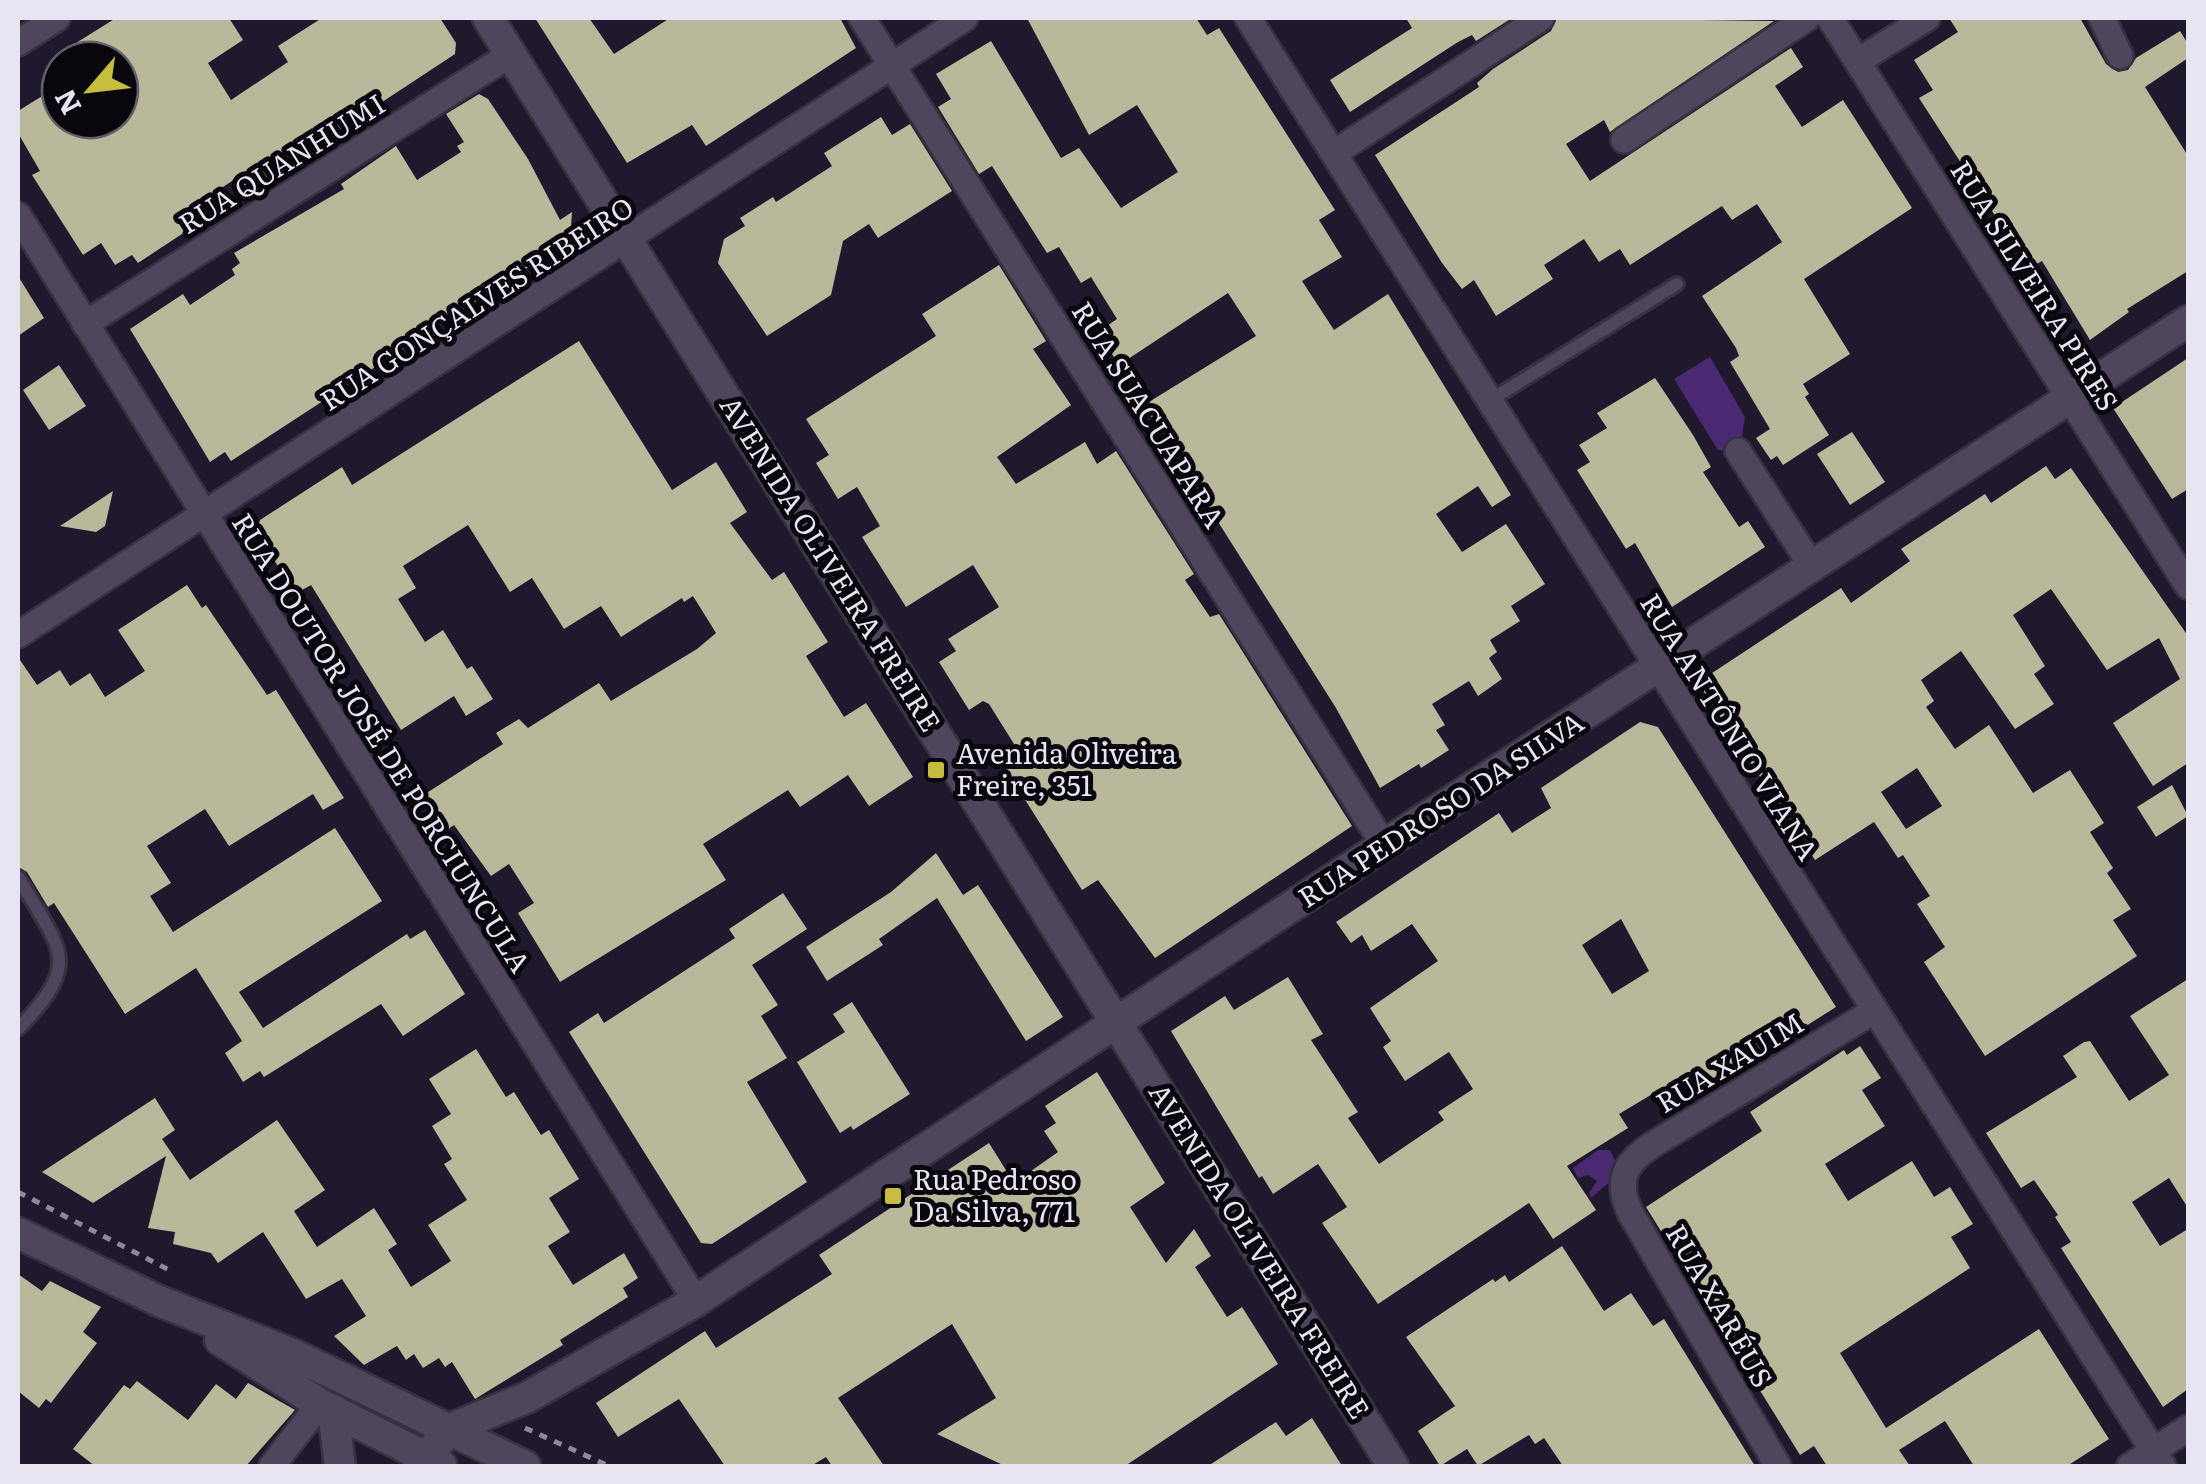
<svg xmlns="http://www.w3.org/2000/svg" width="2206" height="1484" viewBox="0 0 2206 1484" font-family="Literata,serif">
	<rect width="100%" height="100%" fill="#20182c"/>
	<g fill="#4b2872">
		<path d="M1710 357 1745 417 1741 442 1726 451 1718 450 1674 379Z"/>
		<path d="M1598 1150H1610L1621 1172 1591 1198 1589 1193 1597 1181 1588 1175 1578 1178 1573 1168Z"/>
	</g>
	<g fill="#b9b89b" fill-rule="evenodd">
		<path d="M116 18H229L243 40 208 63 231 100 288 62 278 46 322 18H440L456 43 455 54 244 193 235 179 197 204 183 216 191 228 138 263 132 255 115 265 101 243 83 255 32 175 40 171 18 133V111L60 85V120H120V60H86L76 43Z"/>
		<path d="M535 18H589L614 54 670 18H840L856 48 706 146 692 125 627 163Z"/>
		<path d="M1027 18H1196L1207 35 1219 28 1335 210 1319 220 1342 257 1302 281 1334 330 1388 294 1511 495 1492 507 1478 486 1436 514 1462 552 1506 524 1545 584 1511 606 1520 621 1490 640 1497 652 1489 658 1502 679 1478 696 1469 681 1432 704 1445 725 1436 730 1449 750 1421 768 1419 764 1380 788 1336 708 1144 405 1256 336 1228 293 1119 365 1098 332 1117 319 1091 277 1081 283 1059 247 1047 253 992 166 979 174 938 107 951 99 936 74 991 41 1061 158 1079 148 1121 208 1178 172 1137 105 1089 135Z"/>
		<path d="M1406 18H1512L1476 41 1472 35 1458 42 1350 112 1330 80 1412 28Z"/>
		<path d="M1557 18 1774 21 1610 132 1604 120 1566 144 1590 181 1791 48 1803 67 1775 86 1802 127 1843 100 1912 208 1804 279 1850 354 1803 384 1809 394 1805 397 1829 435 1783 465 1777 456 1771 460 1756 438 1770 429 1730 362 1739 356 1736 348 1702 296 1782 242 1757 204 1732 220 1722 206 1630 265 1620 249 1599 262 1584 239 1544 265 1553 279 1496 316 1474 280 1462 289 1442 263 1375 155 1479 87 1477 83 1493 69 1551 31Z"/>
		<path d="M1949 18H2080L2106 64 2118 72 2128 70 2136 58 2180 31 2188 44V58L2145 87 2188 156V271L2127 309 2129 312 2090 340 2042 261 2029 268 1919 98 1933 90 1914 60 1958 32Z"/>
		<path d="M479 94 488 99 528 159 560 220 572 212 570 240 231 461 225 452 210 462 130 329 183 294 190 305 235 275 232 269 240 263 234 253 344 189 341 184 396 146 417 180 461 152 457 146 464 142 446 114Z"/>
		<path d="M881 117 892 135 910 124 952 191 878 238 869 224 843 241 831 295 767 336 718 263 724 239 745 226 740 218 773 197 776 202 832 166 824 153Z"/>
		<path d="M999 265 1046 341 1033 349 1071 405 997 457 1016 484 1085 442 1097 464 1116 451 1194 574 1185 580 1210 617 1219 614 1352 826 1155 958 1098 880 1082 890 997 755 1014 744 989 704 983 701 969 710 939 662 956 651 948 639 999 607 973 565 906 607 862 537 880 526 857 487 838 499 816 463 829 455 806 419 936 336 922 314Z"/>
		<path d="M18 276 44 318 18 336Z"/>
		<path d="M579 341 672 490 716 462 747 512 730 523 772 580 784 572 828 642 806 656 844 717 866 703 913 777 869 806 848 775 800 807 788 790 703 844 726 880 560 982 518 913 534 903 509 864 491 876 454 825 444 832 422 796 503 744 496 733 519 719 528 728 599 683 611 701 697 649 716 633 693 596 684 602 682 598 621 637 601 606 564 629 532 578 510 592 468 525 403 566 416 588 398 599 425 642 443 630 467 669 472 666 493 699 466 716 454 696 401 730 311 585 295 594 257 532 260 520 342 467 352 485Z"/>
		<path d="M2188 358V489L2172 499 2113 408Z"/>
		<path d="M59 365 86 406 49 430 23 390Z"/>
		<path d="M1655 378 1693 435 1711 467 1703 472 1739 527 1748 521 1765 547 1672 607 1635 543 1626 549 1577 470 1590 462 1579 445 1607 428 1597 413Z"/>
		<path d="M1852 432 1885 482 1850 505 1817 454Z"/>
		<path d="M2046 466 2055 479 2071 468 2188 636V763L2153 786 2113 723 2180 679 2159 638 2107 670 2051 589 2013 615 2045 666 2034 674 2054 704 2015 729 1961 651 1921 680 1934 701 1926 707 1955 749 1989 725 2033 793 2070 770 2104 823 2090 832 2113 868 2107 873 2131 909 2113 920 2137 956 1985 1056 1924 962 1945 947 1917 904 1930 896 1903 855 1898 858 1874 822 1815 860 1704 692 1703 679 1841 588 1851 603 1910 561 1901 549 1985 494 1991 503ZM1917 768 1942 806 1906 829 1881 792Z"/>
		<path d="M113 491 105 526 96 532 60 526Z"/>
		<path d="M187 585 202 608 206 605 267 695 276 690 344 798 323 810 313 794 229 846 205 809 147 846 171 883 150 896 173 932 335 828 382 901 239 992 263 1028 407 934 410 939 425 930 465 994 403 1036 381 1004 264 1077 260 1071 243 1082 225 1053 242 1041 196 968 125 1014 54 903 48 907 27 872 18 867V657L37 685 60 670 70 686 90 673 105 697 145 671 118 630Z"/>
		<path d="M1640 722 1658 727 1836 1007 1692 1098 1682 1082 1667 1092 1664 1087 1619 1114 1628 1128 1567 1166 1596 1210 1553 1239 1529 1203 1378 1304 1322 1223 1347 1207 1318 1164 1273 1194 1262 1176 1259 1178 1171 1031 1225 996 1234 1010 1288 977 1323 1034 1311 1040 1358 1112 1348 1118 1379 1164 1444 1120 1438 1112 1473 1089 1449 1052 1405 1081 1383 1047 1391 1041 1370 1008 1438 961 1412 924 1371 951 1362 935 1351 943 1336 922 1499 813 1512 833 1551 808 1541 788ZM1621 919 1649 971 1612 994 1582 945Z"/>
		<path d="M2172 785 2188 816 2156 837 2137 807Z"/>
		<path d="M936 853 963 895 978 885 1063 1017 1026 1041 937 898 879 939 883 945 827 981 806 947 891 892Z"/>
		<path d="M783 893 807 929 752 965 778 1005 761 1016 787 1058 747 1082 807 1182 712 1244 701 1243 569 1032 598 1013 604 1023 652 992 735 938 729 929Z"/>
		<path d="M2188 979V1208L2169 1178 2132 1202 2160 1246 2188 1229V1389L2163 1407 2061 1248 2071 1242 2055 1217 2058 1215 2034 1180 2021 1188 1986 1133 2077 1077 2063 1056 2084 1042 2090 1041 2129 1101 2169 1075 2130 1016Z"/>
		<path d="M852 1002 910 1094 853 1130 851 1126 840 1133 797 1062 845 1032 833 1014Z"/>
		<path d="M1860 1046 1881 1078 1862 1090 1885 1126 1825 1164 1848 1201 1912 1161 1934 1197 1950 1187 1973 1224 1951 1237 1970 1268 1840 1353 1886 1428 2039 1329 2109 1439 2067 1466H1974L1945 1421 1899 1450 1910 1466H1827L1814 1446 1800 1455 1646 1207 1762 1131 1750 1112 1844 1050 1847 1055Z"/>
		<path d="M476 1049 506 1097 514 1092 541 1135 549 1130 579 1179 549 1198 570 1232 548 1246 573 1285 624 1253 638 1278 623 1288 628 1297 560 1340 563 1345 475 1399 452 1362 445 1367 439 1358 423 1368 414 1354 406 1360 397 1346 364 1365 334 1336 366 1316 342 1279 306 1299 263 1232 218 1263 211 1253 173 1244 175 1232 148 1228 166 1156 93 1203 42 1172 155 1098 175 1130 162 1139 190 1180 277 1120 325 1190 294 1211 317 1247 374 1208 397 1244 388 1250 411 1287 451 1261 428 1225 467 1200 444 1164 452 1159 432 1126 451 1114 429 1079Z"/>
		<path d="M1097 1072 1165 1183 1130 1207 1166 1263 1194 1229 1211 1256 1195 1267 1227 1317 1242 1307 1278 1364 1125 1466H1005L937 1434 996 1398 952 1324 838 1398 884 1466H832L826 1457 811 1466H725L679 1399 618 1437 596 1403 705 1331 716 1348 832 1274 819 1255 989 1143 1014 1183 1058 1152 1044 1131 1056 1123 1045 1106Z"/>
		<path d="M1562 1246 1604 1311 1631 1293 1653 1326 1664 1319 1755 1466H1563L1544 1438 1535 1444 1529 1435 1478 1466 1467 1449 1440 1466 1418 1431 1455 1406 1406 1337 1493 1279 1495 1282 1505 1275 1509 1282Z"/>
		<path d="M18 1274 42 1291 50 1281 101 1307 83 1332 97 1343 51 1403 46 1399 39 1408 18 1391Z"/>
		<path d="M137 1381 188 1420 216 1384 236 1399 248 1383 295 1410 246 1466H95L73 1449 124 1385 130 1389Z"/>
		<path d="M1312 1418 1342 1466H1208L1276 1422 1286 1436Z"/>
	</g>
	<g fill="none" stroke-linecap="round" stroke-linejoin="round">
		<g stroke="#373140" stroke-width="18">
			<g id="lane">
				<path d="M1489 401 1677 284"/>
				<path d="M18 877C60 950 84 961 18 1029"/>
			</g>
		</g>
		<g stroke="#373140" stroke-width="30">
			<g id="street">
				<path d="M862 18 1384 845"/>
				<path d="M1248 18 2163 1466"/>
				<path d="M1830 18 2188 586"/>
				<path d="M2102 18 2120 56"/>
				<path d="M18 43 57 18"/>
				<path d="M1858 61 1927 18"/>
				<path d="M1624 140 1807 18"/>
				<path d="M1334 153 1541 18"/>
				<path d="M18 215 696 1301"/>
				<path d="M85 324 511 54"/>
				<path d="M1738 451 1813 568"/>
				<path d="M18 635 965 18"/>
				<path d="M272 1466 320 1404"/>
				<path d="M1778 1466 1631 1214C1615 1182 1624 1163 1652 1145L1874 1011"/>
				<path d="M2130 1466 2188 1428"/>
			</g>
		</g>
		<g stroke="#373140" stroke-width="35">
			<g id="secondary">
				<path d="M488 18 1393 1466"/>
				<path d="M18 1233 159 1301 290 1353 525 1466"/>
				<path d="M220 1340 320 1404 441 1465"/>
				<path d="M333 1410 340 1466"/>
				<path d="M418 1466 450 1429 528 1397 696 1301 1384 845 2188 321"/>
			</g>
		</g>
		<g stroke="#8e8899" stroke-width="5" stroke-dasharray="8 8" stroke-linecap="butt">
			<path d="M18 1192 173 1272"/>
			<path d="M525 1428 609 1466"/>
		</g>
		<use href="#lane" stroke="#4f465d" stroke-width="12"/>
		<use href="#street" stroke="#4f465d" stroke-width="25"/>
		<use href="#secondary" stroke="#4f465d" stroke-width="30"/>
	</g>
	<g fill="#c4bd3e" stroke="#09060e" stroke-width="4">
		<rect x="926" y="760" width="20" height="20" rx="5"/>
		<rect x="883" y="1186" width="20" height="20" rx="5"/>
	</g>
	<g text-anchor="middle" stroke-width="10" stroke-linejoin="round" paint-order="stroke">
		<g font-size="28" fill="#e9e4f2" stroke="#09060e">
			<text transform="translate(282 164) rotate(-32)" y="10">RUA QUANHUMI</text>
			<text transform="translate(2034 286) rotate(58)" y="10">RUA SILVEIRA PIRES</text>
			<text transform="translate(477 304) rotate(-33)" y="10">RUA GONÇALVES RIBEIRO</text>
			<text transform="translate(1148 415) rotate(58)" y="10">RUA SUACUAPARA</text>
			<text transform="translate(830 564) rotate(58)" y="10">AVENIDA OLIVEIRA FREIRE</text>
			<text transform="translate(1729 727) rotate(58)" y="10">RUA ANTÔNIO VIANA</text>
			<text transform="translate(381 743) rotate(58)" y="10">RUA DOUTOR JOSÉ DE PORCIUNCULA</text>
			<text transform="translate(1441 810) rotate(-33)" y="10">RUA PEDROSO DA SILVA</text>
			<text transform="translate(1730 1063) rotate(-31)" y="10">RUA XAUIM</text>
			<text transform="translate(1259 1251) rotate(58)" y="10">AVENIDA OLIVEIRA FREIRE</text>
			<text transform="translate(1719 1306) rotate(60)" y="10">RUA XARÉUS</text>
		</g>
		<g font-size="28" fill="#e9e4f2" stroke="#09060e" text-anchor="start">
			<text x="956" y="764">Avenida Oliveira<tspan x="956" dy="32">Freire, 351</tspan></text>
			<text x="913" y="1190">Rua Pedroso<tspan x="913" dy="32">Da Silva, 771</tspan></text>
		</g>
	</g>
	<rect width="2206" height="1484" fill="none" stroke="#e9e4f2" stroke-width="40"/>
	<g transform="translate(90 90) rotate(242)"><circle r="48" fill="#09060e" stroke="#635f69" stroke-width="2.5"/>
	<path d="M0-8L18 38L0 25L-18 38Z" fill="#c4bd3e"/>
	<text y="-15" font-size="28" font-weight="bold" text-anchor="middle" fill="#e9e4f2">N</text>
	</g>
</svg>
